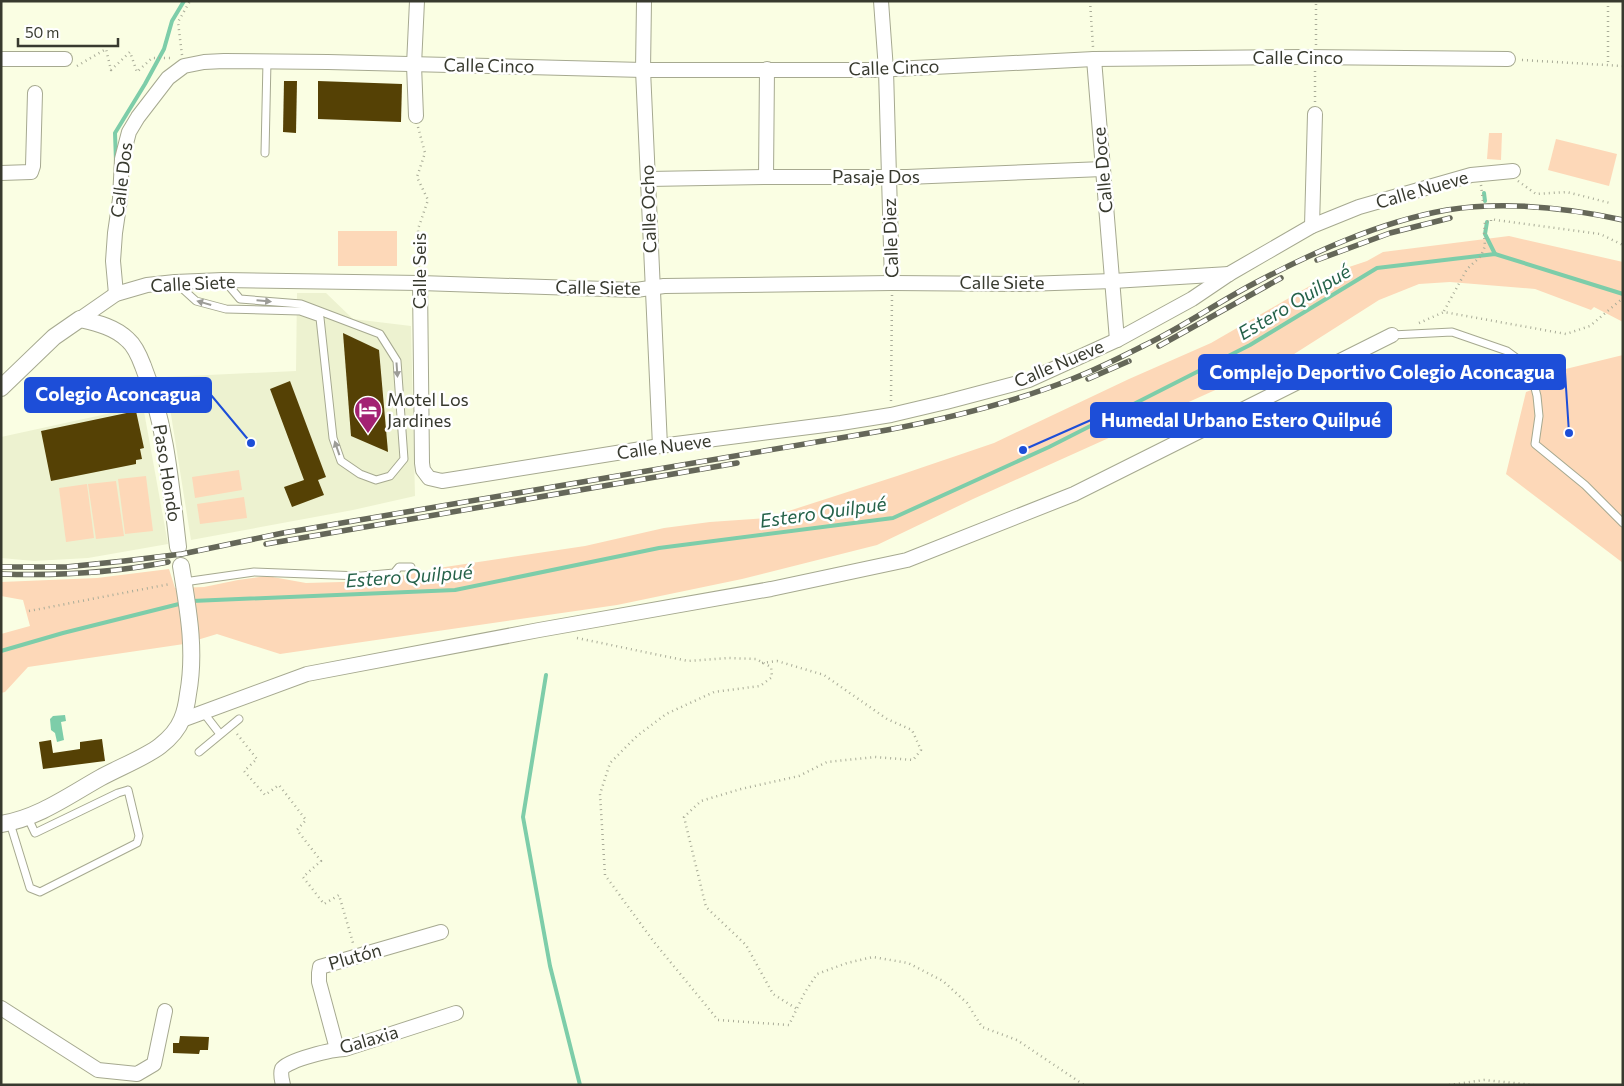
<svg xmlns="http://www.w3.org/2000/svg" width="1624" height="1086" viewBox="0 0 1624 1086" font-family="Commissioner,sans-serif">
	<rect width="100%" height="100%" fill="#fafee3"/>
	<g fill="#edf2d0">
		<path d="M297 293H326L353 319 411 326 415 496 353 510 191 540 165 377 296 371Z"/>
		<path d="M143 406 168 544 88 558 34 561 1 558V437Z"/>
	</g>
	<g fill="#fdd8b8">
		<path d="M1489 133H1502L1501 160 1487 159Z"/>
		<path d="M1556 139 1617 154 1609 186 1548 170Z"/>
		<rect x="338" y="231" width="59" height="35"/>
		<path d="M1509 236 1623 262V322L1594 307 1591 310 1535 289 1450 282 1419 284 1379 300 1291 356 973 499 877 545 742 579 617 605 280 654 217 634 184 644 28 667 5 692 1 693V634L30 626 23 600 1 596V582L97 578 169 569 175 588 204 587 238 580 267 576 306 583 376 581 445 567 585 546 664 528 710 522 767 518 897 476 994 443 1129 379 1211 343 1308 287 1346 268 1367 261 1383 252Z"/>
		<path d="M1623 355V563L1506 474 1526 392 1542 386 1541 375Z"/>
		<path d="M239 470 242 490 195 498 192 477Z"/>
		<path d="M146 476 153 531 125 534 118 479Z"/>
		<path d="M116 481 124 536 96 539 88 484Z"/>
		<path d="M87 484 94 538 66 542 59 488Z"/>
		<path d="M244 497 247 518 200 524 197 504Z"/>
	</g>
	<path fill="#7dcda9" d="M65 715 66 721 61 722 64 740 57 742 55 733 51 730 50 719 53 716Z"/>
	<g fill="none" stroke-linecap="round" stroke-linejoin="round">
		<g stroke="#7dcda9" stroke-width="4">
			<path d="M116 162 115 133 145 84 164 49 172 21 184 1"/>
			<path d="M1484 193 1485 201"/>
			<path d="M1487 222 1485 234 1495 254"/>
			<path d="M192 601 455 590 659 548 893 518 1049 447 1250 345 1377 268 1495 254 1623 294"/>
			<path d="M1 651 63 633 183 603"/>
			<path d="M546 675 523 817 550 966 580 1085"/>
		</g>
	</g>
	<g fill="#554105">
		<path d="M284 81H297L296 133 283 132Z"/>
		<path d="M318 81 402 84 401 122 318 119Z"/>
		<path d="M343 333 379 350 388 452 351 436Z"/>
		<path d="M290 381 326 477 318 480 324 495 292 507 284 487 304 480 270 389Z"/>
		<path d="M136 411 144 448 140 449 142 459 136 460V464L51 481 41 431Z"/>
		<path d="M102 739 105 761 43 769 39 742 51 740 53 753 80 749V742Z"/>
		<path d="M180 1036 209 1037 208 1050H200L199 1054 173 1053V1043H179Z"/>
	</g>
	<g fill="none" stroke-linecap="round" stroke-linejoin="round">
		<g stroke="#a6a990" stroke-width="9">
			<g id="service">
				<path d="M265 153 267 61"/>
				<path d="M175 282 196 301 226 309 300 311 320 318 333 438 341 461 360 474 376 480 390 476 404 459 397 361 380 334 301 304 240 299 224 280"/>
				<path d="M1392 335 1452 332 1507 351 1530 368 1537 396 1539 416 1535 444 1585 485 1623 523"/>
				<path d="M184 582 254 572 361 576 394 573 399 567H411"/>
				<path d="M203 712 220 734"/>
				<path d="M199 752 239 719"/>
				<path d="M10 823 30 888 40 892 137 843 139 836 128 790 118 793 35 833 28 818"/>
			</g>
		</g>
		<g stroke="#a6a990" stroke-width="16">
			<g id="minor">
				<path d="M644 1 643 70 660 446"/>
				<path d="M881 1 886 70 892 283"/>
				<path d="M1 59H65"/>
				<path d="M1094 59 1117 340"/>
				<path d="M416 116 414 65 417 1"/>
				<path d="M1 173 31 172 33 166 35 93"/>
				<path d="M766 177 767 69"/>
				<path d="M648 179 766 177H907L1103 169"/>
				<path d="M1312 226 1315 114"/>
				<path d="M420 283 422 463 423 470 429 478 442 481 660 446 841 423 891 415 946 402 1029 380 1117 340 1192 299 1229 274 1312 226 1359 207 1471 175 1513 171"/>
				<path d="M116 294 113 261 115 233 120 199 122 159 129 132 138 117 168 78 184 66 204 62 224 61 328 62 643 70H874L1094 59 1304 57 1508 59"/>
				<path d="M80 319 116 294 147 285 175 282 223 280 420 283 636 290 664 286 892 283 1025 284 1113 281 1229 274"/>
				<path d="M182 720 307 674 539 630 771 589 907 560 1074 494 1392 335"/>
				<path d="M1 1008 98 1070 137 1074 154 1064 165 1011"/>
				<path d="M337 1049 319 982V973L320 967 441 932"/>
				<path d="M283 1085C282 1080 280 1074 282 1069 287 1060 334 1049 345 1049L456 1013"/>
			</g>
		</g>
		<g stroke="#a6a990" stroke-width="18">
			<g id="tertiary">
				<path d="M1 388 54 337 80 319C97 323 115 327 128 340 135 346 140 358 143 366 166 423 171 487 178 547"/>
				<path d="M1 824C38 818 68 796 100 778 118 768 146 757 160 746 169 739 178 729 182 719 185 712 187 702 188 694 196 650 188 609 181 566"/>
			</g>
		</g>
		<g stroke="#a9ac98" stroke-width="2.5" stroke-dasharray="1 4" stroke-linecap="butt">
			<path d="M1090 1 1093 47"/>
			<path d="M1608 1V66"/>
			<path d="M1316 45V1"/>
			<path d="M182 55 178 22 190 1"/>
			<path d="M1522 60 1623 66"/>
			<path d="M77 66 106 49 111 70 130 52 137 72 152 58H173"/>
			<path d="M1315 102V70"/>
			<path d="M418 127 425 153 417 177 428 200 418 229 419 271"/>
			<path d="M1518 181 1536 194 1567 192 1610 203"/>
			<path d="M1481 185 1483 202"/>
			<path d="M1444 311 1467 269 1481 256 1485 246 1484 233 1485 221 1491 222V219L1496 220 1600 234 1623 245"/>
			<path d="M1419 323 1444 312 1566 334 1590 326 1623 298"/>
			<path d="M891 401 892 294"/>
			<path d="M29 611 170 584"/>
			<path d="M577 638 688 661 728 658 756 659 771 667 772 677 760 686 714 692 666 714 637 736 610 763 600 794 605 875 654 942 718 1020 789 1025 805 992 817 974 847 963 873 957 908 963 943 981 967 1003 982 1027 1017 1040 1084 1085"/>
			<path d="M762 663 777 661 824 675 887 719 912 730 921 750 913 760 875 757 827 762 799 776 741 789 701 801 684 817 706 907 746 945 773 994 797 1009"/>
			<path d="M237 734 257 759 244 771 265 795 279 785 306 820 297 830 321 861 303 877 324 904 339 895 353 943"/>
			<path d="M1449 1085 1484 1080 1534 1085"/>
		</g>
		<use href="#service" stroke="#fff" stroke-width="7"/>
		<use href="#minor" stroke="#fff" stroke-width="14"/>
		<use href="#tertiary" stroke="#fff" stroke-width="16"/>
		<g stroke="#656759" stroke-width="5.5">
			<g id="rail">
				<path d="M1317 260 1390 233 1450 218"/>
				<path d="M1159 346 1281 278"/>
				<path d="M1088 379 1129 361"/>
				<path d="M266 544 737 463"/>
				<path d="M1 567H66L124 561 182 554 283 533 887 430C950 418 1012 403 1072 379 1098 369 1123 356 1147 344 1184 326 1217 303 1253 284 1314 252 1379 222 1447 210 1503 201 1568 208 1623 220"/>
				<path d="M1 574C58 576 112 573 168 562"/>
			</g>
		</g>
		<use href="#rail" stroke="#fff" stroke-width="4" stroke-dasharray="11" stroke-linecap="butt"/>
	</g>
	<defs><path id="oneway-solid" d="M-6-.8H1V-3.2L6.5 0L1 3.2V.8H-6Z" transform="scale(1.25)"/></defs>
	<g fill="#9c9c97">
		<use href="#oneway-solid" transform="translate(264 301) rotate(5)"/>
		<use href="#oneway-solid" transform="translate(204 303) rotate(-164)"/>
		<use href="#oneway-solid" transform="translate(397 370) rotate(86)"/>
		<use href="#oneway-solid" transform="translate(337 448) rotate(-109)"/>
	</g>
	<defs>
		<g id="hotel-pin" transform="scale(1.4375)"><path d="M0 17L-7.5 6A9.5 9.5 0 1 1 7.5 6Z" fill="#a32273" stroke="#fff"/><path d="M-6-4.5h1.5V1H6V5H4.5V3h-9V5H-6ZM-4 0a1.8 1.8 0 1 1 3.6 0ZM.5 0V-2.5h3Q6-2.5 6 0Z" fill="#fff"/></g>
	</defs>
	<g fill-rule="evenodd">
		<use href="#hotel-pin" x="368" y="410"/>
	</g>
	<g text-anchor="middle" stroke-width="5" stroke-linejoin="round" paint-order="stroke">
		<g font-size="18" fill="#383a2f" stroke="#fff">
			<text x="1298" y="64">Calle Cinco</text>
			<text transform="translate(489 66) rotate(1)" y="6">Calle Cinco</text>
			<text transform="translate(894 68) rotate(-2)" y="6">Calle Cinco</text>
			<text transform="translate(1103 170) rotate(-95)" y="6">Calle Doce</text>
			<text x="876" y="183">Pasaje Dos</text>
			<text transform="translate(122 180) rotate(-83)" y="6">Calle Dos</text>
			<text transform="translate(1422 190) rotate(-16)" y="6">Calle Nueve</text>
			<text transform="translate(649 209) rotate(-92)" y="6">Calle Ocho</text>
			<text transform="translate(891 238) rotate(-92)" y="6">Calle Diez</text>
			<text transform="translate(420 271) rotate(-90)" y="6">Calle Seis</text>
			<text x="1002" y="289">Calle Siete</text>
			<text transform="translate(193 284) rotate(-3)" y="6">Calle Siete</text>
			<text transform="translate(598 288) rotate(1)" y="6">Calle Siete</text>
			<text transform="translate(1059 364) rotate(-23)" y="6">Calle Nueve</text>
			<text transform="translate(664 447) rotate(-8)" y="6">Calle Nueve</text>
			<text transform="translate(167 473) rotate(81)" y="6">Paso Hondo</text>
			<text transform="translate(355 957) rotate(-16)" y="6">Plutón</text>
			<text transform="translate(369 1040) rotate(-16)" y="6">Galaxia</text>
		</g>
		<g font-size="18" fill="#383a2f" stroke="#fff" text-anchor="start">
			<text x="387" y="406">Motel Los<tspan x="387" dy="21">Jardines</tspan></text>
		</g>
		<g font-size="19" font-style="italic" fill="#25624a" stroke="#fff">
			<text transform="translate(1294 302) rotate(-31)" y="7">Estero Quilpué</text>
			<text transform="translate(823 512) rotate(-8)" y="7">Estero Quilpué</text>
			<text transform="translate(409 576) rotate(-4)" y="7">Estero Quilpué</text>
		</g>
	</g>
	<path fill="none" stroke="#1d4ed8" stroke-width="2" d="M1569 433L1565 372M251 443L211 395M1023 450L1091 420"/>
	<g fill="#1d4ed8" stroke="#fff" stroke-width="2">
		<circle cx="1569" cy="433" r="5"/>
		<circle cx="251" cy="443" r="5"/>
		<circle cx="1023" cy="450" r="5"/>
	</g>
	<g fill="#1d4ed8" stroke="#1d4ed8" stroke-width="2">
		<rect x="1199" y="355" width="366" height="34" rx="5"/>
		<rect x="25" y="378" width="186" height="34" rx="5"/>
		<rect x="1091" y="403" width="300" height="34" rx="5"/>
	</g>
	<g font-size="19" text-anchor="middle" font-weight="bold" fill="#fff">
		<text x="1382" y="379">Complejo Deportivo Colegio Aconcagua</text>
		<text x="118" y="401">Colegio Aconcagua</text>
		<text x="1241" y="427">Humedal Urbano Estero Quilpué</text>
	</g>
	<rect width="1624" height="1086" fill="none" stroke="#383a2f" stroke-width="5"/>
	<path d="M18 38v8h100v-8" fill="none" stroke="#383a2f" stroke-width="2.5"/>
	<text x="25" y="38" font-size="15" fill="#383a2f" stroke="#ffffff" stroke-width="4" paint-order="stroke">50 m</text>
</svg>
